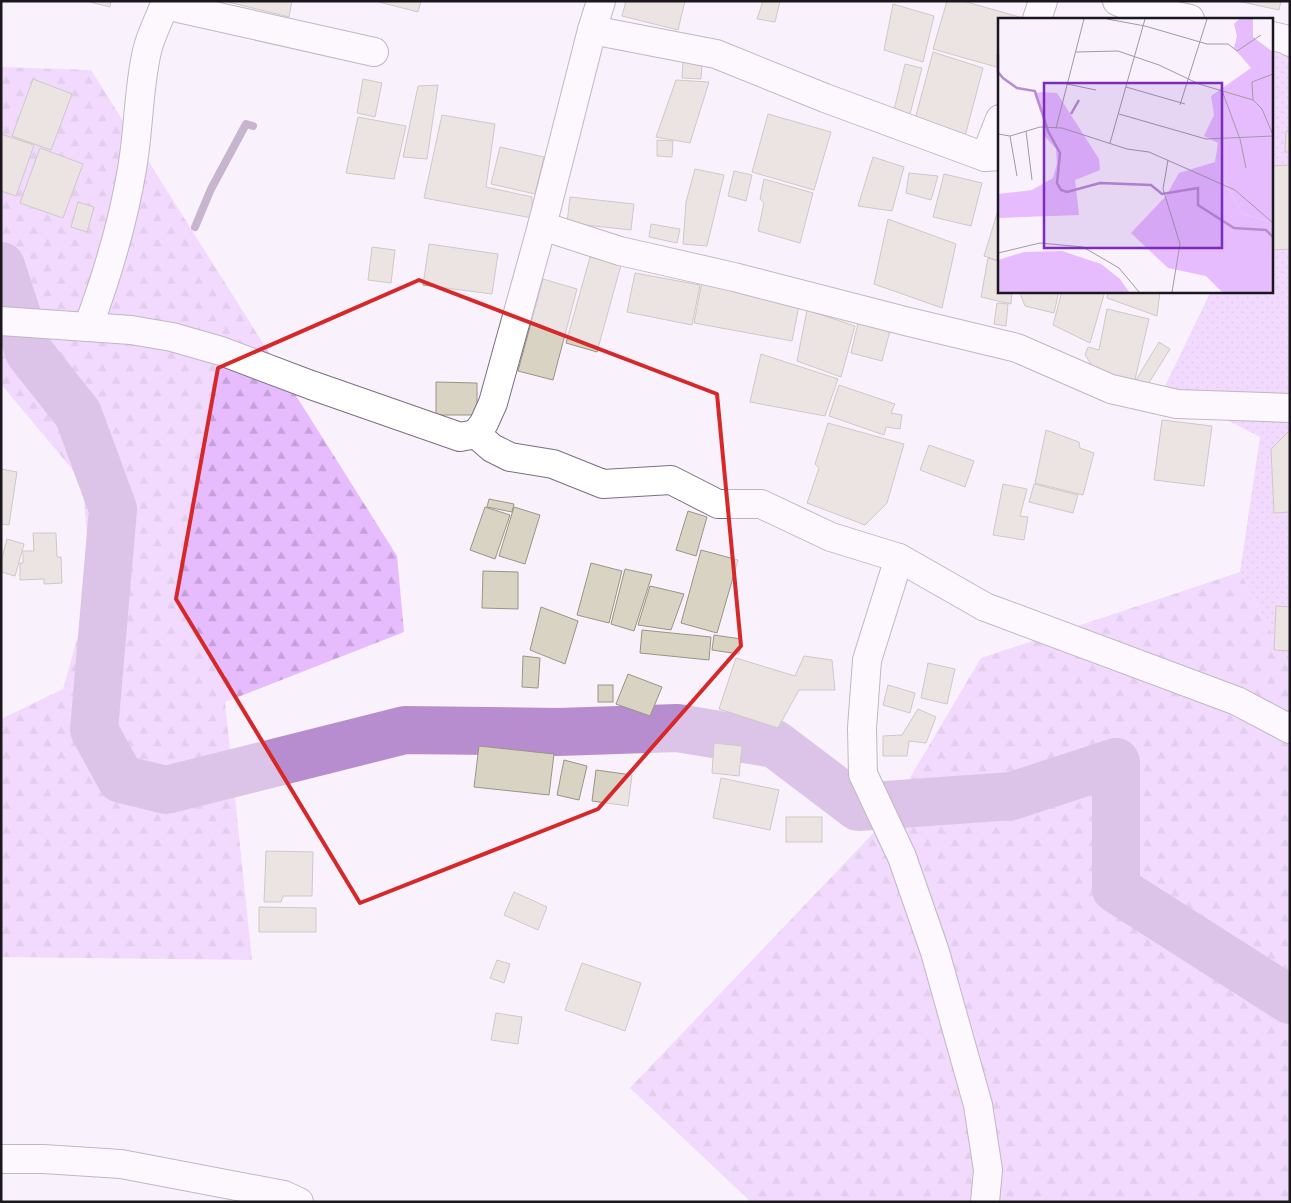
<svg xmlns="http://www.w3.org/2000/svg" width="1291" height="1203" viewBox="0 0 1291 1203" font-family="Ubuntu,sans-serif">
	<defs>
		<pattern id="grass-dots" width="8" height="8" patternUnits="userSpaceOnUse" patternTransform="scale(1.25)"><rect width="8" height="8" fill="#e7bcfe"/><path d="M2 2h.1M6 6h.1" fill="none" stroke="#c6a1d9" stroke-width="1.8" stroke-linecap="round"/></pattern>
		<pattern id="forest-firs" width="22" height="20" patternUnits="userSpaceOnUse" patternTransform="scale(1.25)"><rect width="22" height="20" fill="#e7bcfe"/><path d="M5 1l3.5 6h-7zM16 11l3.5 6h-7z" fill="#c6a1d9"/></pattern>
	</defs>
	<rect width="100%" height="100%" fill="#f9f2fd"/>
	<path fill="url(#grass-dots)" d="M1290 33V669L1240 572 1260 437 1164 388 1211 291H1272V46Z"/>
	<g fill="url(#forest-firs)">
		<path d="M1 67 91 70 397 556 404 632 225 702 252 960 1 957V719L63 689 92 586 82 481 1 384Z"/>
		<path d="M1240 572 1290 669V1202H751L630 1088 883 823 981 658Z"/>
	</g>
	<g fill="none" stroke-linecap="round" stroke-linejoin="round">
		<path stroke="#896a9a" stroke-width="8" d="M195 227 211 189 246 124 253 126"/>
		<path stroke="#b88dcf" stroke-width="48" d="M1 266 29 352 78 414 113 509 94 730 121 779 166 790 405 730 558 732 677 728 775 744 858 807 1012 796 1116 762V889L1290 1000"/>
	</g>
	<g fill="#d9d3c4" stroke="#9a9485">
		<path d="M86 1H111L110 7Z"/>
		<path d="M224 1H292L289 17Z"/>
		<path d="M375 1H421L418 12Z"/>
		<path d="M626 1H685L678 30 622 16Z"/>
		<path d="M763 1H780L775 22 757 19Z"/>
		<path d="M947 1H963L1023 18 1000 19V68L933 49Z"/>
		<path d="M1237 1H1281L1279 10Z"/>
		<path d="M893 4 934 16 923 62 884 50Z"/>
		<path d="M933 52 983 68 964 140 913 127Z"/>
		<path d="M683 61 702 62 701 79 682 78Z"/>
		<path d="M905 64 922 68 910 114 894 110Z"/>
		<path d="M33 79 72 94 51 150 12 136Z"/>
		<path d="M363 79 382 83 375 117 357 113Z"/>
		<path d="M676 80 709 82 690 143 656 137Z"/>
		<path d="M438 85 427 159 403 157 418 86Z"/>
		<path d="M768 114 831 132 814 190 752 172Z"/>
		<path d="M442 115 495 124 486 187 532 197V218L424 198Z"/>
		<path d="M358 117 406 126 394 179 346 173Z"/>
		<path d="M1286 131H1290V152H1285Z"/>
		<path d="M1 134 34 145 16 196 1 191Z"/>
		<path d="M657 140 673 141 672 157 657 156Z"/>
		<path d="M500 147 544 157 535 194 491 184Z"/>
		<path d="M40 148 83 164 63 218 20 203Z"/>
		<path d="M873 157 904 167 892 211 858 206Z"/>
		<path d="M1290 165V249L1272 250V166Z"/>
		<path d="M695 169 724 175 707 246 683 244 686 202Z"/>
		<path d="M734 171 752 175 746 201 728 196Z"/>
		<path d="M909 173 938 176 931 200 906 193Z"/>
		<path d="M944 174 982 183 971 226 933 217Z"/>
		<path d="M764 179 813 193 800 243 758 231 764 203 760 199Z"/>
		<path d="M570 197 634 204 631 230 567 223Z"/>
		<path d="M78 202 94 207 87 232 71 227Z"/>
		<path d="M1000 204V261L984 256Z"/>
		<path d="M888 219 956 244 942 308 874 284Z"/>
		<path d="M651 224 680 229 677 243 649 237Z"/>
		<path d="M429 244 498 254 492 294 423 285Z"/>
		<path d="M372 247 395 250 391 283 368 280Z"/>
		<path d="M590 257 621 265 597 352 566 343Z"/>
		<path d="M988 258 1000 262V291H1012L1011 304 981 297Z"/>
		<path d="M635 273 700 285 692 325 627 312Z"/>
		<path d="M543 279 577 289 553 380 518 371Z"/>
		<path d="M702 282 800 301 792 341 694 323Z"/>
		<path d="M1019 291H1059L1054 313 1025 306Z"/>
		<path d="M1062 291H1105L1090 343 1053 325Z"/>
		<path d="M1108 291H1160L1157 316 1107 298Z"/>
		<path d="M997 303 1008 304 1006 326 994 324Z"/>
		<path d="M1107 309 1149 319 1133 388 1093 367 1085 355 1088 347 1099 350Z"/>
		<path d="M807 310 855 326 841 377 797 361Z"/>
		<path d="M859 319 891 327 882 361 851 353Z"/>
		<path d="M1159 342 1170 349 1147 386 1136 380Z"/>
		<path d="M761 354 838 379 825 416 750 402Z"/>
		<path d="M436 382 477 383V415H436Z"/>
		<path d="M839 385 895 404 891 413 902 415 900 429 886 427 884 435 829 416Z"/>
		<path d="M1162 420 1212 426 1204 486 1154 480Z"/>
		<path d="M828 423 904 444 887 503 865 525 807 503 819 468 815 464Z"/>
		<path d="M1046 430 1079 442 1080 448 1094 453 1083 495 1035 483Z"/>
		<path d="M1290 430V512L1274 513 1271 449Z"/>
		<path d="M929 445 974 461 965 487 920 470Z"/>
		<path d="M1 469 17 472 9 525 1 524Z"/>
		<path d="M1003 484 1027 489 1020 516 1028 517 1024 540 993 535Z"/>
		<path d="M1034 484 1078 495 1073 513 1029 502Z"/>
		<path d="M489 499 514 504 512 512 487 507Z"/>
		<path d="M485 507 510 515 495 559 470 550Z"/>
		<path d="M514 507 540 515 525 564 499 556Z"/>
		<path d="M688 511 707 517 696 556 676 550Z"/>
		<path d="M33 533H56L57 557H61L62 583 44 584V579L20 580V563H23V551H34Z"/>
		<path d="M7 539 24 544 15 576 1 572V562Z"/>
		<path d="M701 550 738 560 717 633 681 623Z"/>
		<path d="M591 563 622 571 609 623 577 615Z"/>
		<path d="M625 569 652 575 634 631 611 624Z"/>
		<path d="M483 571 518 572V609L482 608Z"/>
		<path d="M650 586 684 594 671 630 638 625Z"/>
		<path d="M1276 606 1290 607V651L1274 650Z"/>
		<path d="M541 607 578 621 565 664 530 650Z"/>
		<path d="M642 630 711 637 709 660 640 653Z"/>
		<path d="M714 635 741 639 739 654 712 650Z"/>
		<path d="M523 656 540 658 538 688 522 687Z"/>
		<path d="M804 656 832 660 835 690H799L778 728 719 709 736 658 795 676Z"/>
		<path d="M928 663 955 669 947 704 921 698Z"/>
		<path d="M628 674 662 687 650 716 616 704Z"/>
		<rect x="598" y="685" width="15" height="17"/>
		<path d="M888 685 915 693 910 713 883 705Z"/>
		<path d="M918 709 936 717 926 743 909 741 907 756H883V736L902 735Z"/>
		<path d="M714 743 742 746 739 776 712 773Z"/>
		<path d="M479 746 554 754 549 795 474 787Z"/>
		<path d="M564 760 587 766 579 800 557 795Z"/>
		<path d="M596 770 632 775 628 806 592 801Z"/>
		<path d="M721 778 779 790 770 830 713 818Z"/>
		<rect x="786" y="817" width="36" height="25"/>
		<path d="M266 851 313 852 312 896H283L281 902H264Z"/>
		<path d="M514 892 547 907 538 930 504 915Z"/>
		<path d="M259 907 316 908V932H259Z"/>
		<path d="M497 960 510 964 504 983 490 978Z"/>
		<path d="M582 963 641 983 625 1031 565 1010Z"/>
		<path d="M496 1013 522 1017 518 1044 491 1040Z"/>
	</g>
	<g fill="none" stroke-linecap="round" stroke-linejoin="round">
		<g stroke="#79707d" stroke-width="30">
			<g id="minor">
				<path d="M1117 1 1128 6 1190 19"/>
				<path d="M165 5 374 52"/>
				<path d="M1037 19 1043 1"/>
				<path d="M592 30 716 54 825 98 985 157 1000 156"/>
				<path d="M1272 36 1285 39 1290 42"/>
				<path d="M985 157 1000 119"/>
				<path d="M542 226 620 251 734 277 905 321 1017 348 1111 389 1177 404 1290 408"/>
				<path d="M1 321 131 330 172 337 221 351 311 385 460 437 476 434 492 448 510 457 553 464 603 484 671 480 718 504H761L831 537 899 558 985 607 1237 701 1290 729"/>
				<path d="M88 327C107 276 123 223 132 169 139 130 138 90 147 51 151 34 160 18 166 1"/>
				<path d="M476 434 484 423 493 403 542 226 592 30 601 1"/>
				<path d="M899 558 867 660 862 728 863 774 902 857 935 952 978 1105 988 1170 985 1202"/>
				<path d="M1 1159H43L121 1164 284 1195 299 1202"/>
			</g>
		</g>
		<use href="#minor" stroke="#fff" stroke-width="28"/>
	</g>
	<path d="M0 0H1291V1203H0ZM419 280 717 394 741 646 598 809 360 903 176 599 218 368Z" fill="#f9f2fd" fill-opacity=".55" fill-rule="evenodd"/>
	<path fill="none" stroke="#d62828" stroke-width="4" stroke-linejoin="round" d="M419 280 717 394 741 646 598 809 360 903 176 599 218 368Z"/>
	<g transform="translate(998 18)">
		<rect width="275" height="275" fill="#f9f2fd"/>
		<path d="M241 1H255V19L275 34V204L244 196 217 144 220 125 206 118 216 97 213 78 253 50 236 30 239 18 236 6Z" fill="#e7bcfe"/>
		<path d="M42 74 59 75 101 141 102 152 77 162 81 197 0 200V176L34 172 55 160 59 146 58 131 45 116 46 103 36 76ZM217 144 244 196 275 204V274H224L208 258 170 250 133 215 168 178 181 155Z" fill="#e7bcfe"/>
		<path d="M64 233 103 246 122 261 131 274H0V242L26 234Z" fill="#e7bcfe"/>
		<path fill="none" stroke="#b88dcf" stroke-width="2.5" d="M0 36V54L5 60 19 70 37 73 50 113 62 135 59 165 63 172 69 174 102 165 153 167 164 176 200 170V187L236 210 268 212 275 219M73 96 81 82"/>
		<path fill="none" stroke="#a09ba3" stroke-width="1" d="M109 1 147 8 209 26H230L239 33 263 17M78 34 120 33 161 47 201 66 255 82 264 91 275 117M69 66 98 72M128 69 187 86M223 70 242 121 248 150M255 82 254 64 275 56M182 87 209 1M121 96 208 121 275 118M58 110 86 1M28 113 34 162M0 116 12 118 42 109 64 110 129 131 151 134 237 172 275 205M12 118 19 158M112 125 147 1M170 142 165 171 182 226 174 274M0 235 42 225 85 229 121 250 141 274"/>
		<path fill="#7b2cbf" fill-opacity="0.15" stroke="#7b2cbf" stroke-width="2.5" d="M46 65H224V230H46Z"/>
		<rect width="275" height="275" fill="none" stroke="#1b181d" stroke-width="2.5"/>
	</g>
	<rect width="1291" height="1203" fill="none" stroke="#1b181d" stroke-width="5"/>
</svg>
